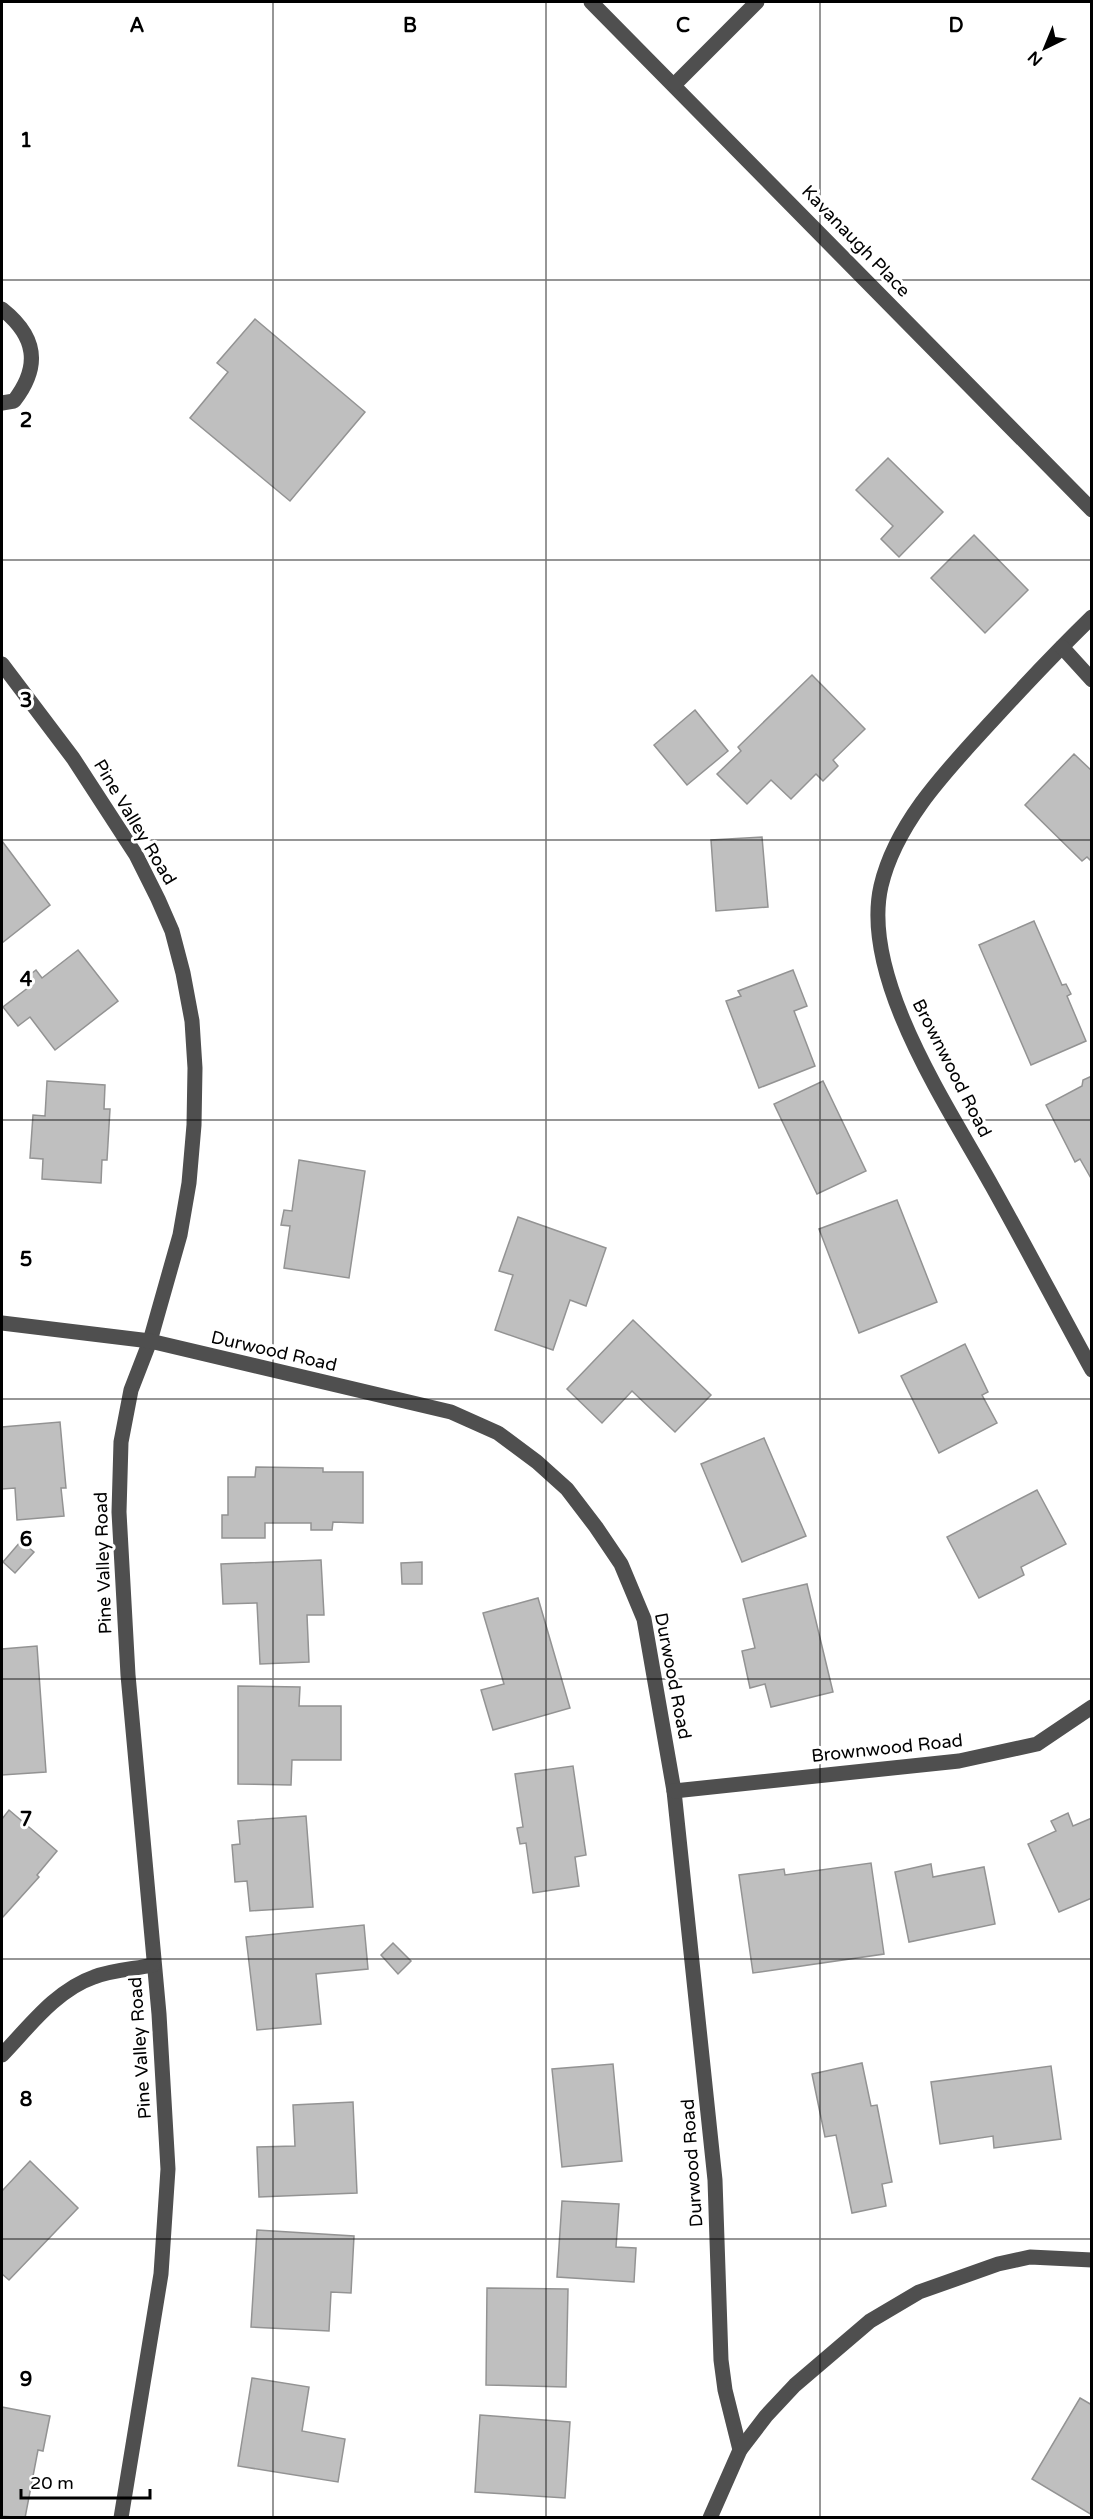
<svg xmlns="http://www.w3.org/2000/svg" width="1093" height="2519" viewBox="0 0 1093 2519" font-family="'Varela Round',sans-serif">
	<rect width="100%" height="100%" fill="#fff"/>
	<g fill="#bfbfbf" stroke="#939393" stroke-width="1.5">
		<path d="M255 319 365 412 290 501 190 418 228 372 217 363Z"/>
		<path d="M888 458 943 512 899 557 881 539 893 526 856 490Z"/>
		<path d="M974 535 1028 590 985 633 931 578Z"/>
		<path d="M812 675 865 729 833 760 838 766 823 781 816 774 791 799 771 780 747 804 717 774 741 751 738 747Z"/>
		<path d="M695 710 728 751 687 785 654 745Z"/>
		<path d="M1074 754 1092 771V862L1087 857 1082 861 1025 805Z"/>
		<path d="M762 837 768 907 716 911 711 840Z"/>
		<path d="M2 841 50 905 2 943Z"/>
		<path d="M1034 921 1062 985 1066 984 1071 994 1067 996 1086 1041 1031 1065 979 945Z"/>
		<path d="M78 950 118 1001 55 1050 30 1017 18 1026 3 1007 29 987 23 980 36 970 42 978Z"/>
		<path d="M793 970 807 1006 794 1011 815 1066 759 1088 726 1001 741 996 738 991Z"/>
		<path d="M1092 1076V1180L1080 1159 1075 1162 1046 1105 1082 1086 1083 1080Z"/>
		<path d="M47 1081 105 1085 104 1109H110L107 1160H102L101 1183 42 1179 43 1159 30 1158 33 1115 45 1116Z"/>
		<path d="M823 1081 866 1171 817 1194 774 1104Z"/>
		<path d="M299 1160 365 1171 349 1278 284 1268 290 1226 281 1225 284 1210 292 1211Z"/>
		<path d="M897 1200 937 1302 859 1333 819 1229Z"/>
		<path d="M518 1217 606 1248 586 1306 570 1300 553 1350 495 1330 513 1275 499 1271Z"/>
		<path d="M633 1320 711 1395 675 1432 632 1391 602 1423 567 1389Z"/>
		<path d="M965 1344 988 1392 982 1395 997 1423 939 1453 901 1376Z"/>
		<path d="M60 1422 66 1488H61L64 1516 17 1520 15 1488 2 1489V1427Z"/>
		<path d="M764 1438 806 1536 742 1562 701 1464Z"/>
		<path d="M256 1467 323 1468V1472H363V1523L333 1522 332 1530H311V1523H265V1538H222V1515H228V1477H255Z"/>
		<path d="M1037 1490 1066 1544 1021 1567 1024 1575 979 1598 947 1537Z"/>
		<path d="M21 1541 34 1552 15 1573 3 1562Z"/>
		<path d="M321 1560 324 1615H307L309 1662 260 1664 257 1603 223 1604 221 1564Z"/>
		<path d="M422 1562V1584H402L401 1563Z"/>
		<path d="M807 1584 833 1692 771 1707 765 1684 750 1688 742 1651 755 1648 743 1599Z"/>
		<path d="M538 1598 570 1708 493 1730 481 1690 504 1684 483 1613Z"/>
		<path d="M37 1646 46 1772 2 1775V1649Z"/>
		<path d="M238 1686 300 1687 299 1706H341V1760H292L291 1785 238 1784Z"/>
		<path d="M573 1766 586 1855 575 1857 579 1886 533 1893 526 1843 520 1844 517 1828 523 1827 515 1774Z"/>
		<path d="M9 1810 57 1851 37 1875 39 1877 2 1918V1819Z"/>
		<path d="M1068 1813 1073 1826 1092 1818V1898L1059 1912 1028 1844 1056 1831 1051 1821Z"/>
		<path d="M306 1816 313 1907 250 1911 247 1881 235 1882 232 1845 240 1844 238 1821Z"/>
		<path d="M871 1863 884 1954 753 1973 739 1875 784 1869 785 1875Z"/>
		<path d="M931 1864 933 1877 984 1867 995 1924 909 1942 895 1872Z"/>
		<path d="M364 1925 368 1969 316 1974 321 2024 257 2030 246 1937Z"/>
		<path d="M393 1943 411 1961 398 1974 381 1955Z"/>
		<path d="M862 2063 871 2106 877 2105 892 2182 882 2184 886 2206 852 2213 836 2135 825 2137 812 2074Z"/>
		<path d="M613 2064 622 2161 562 2167 552 2069Z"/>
		<path d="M1051 2066 1061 2139 994 2148 993 2136 940 2144 931 2082Z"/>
		<path d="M353 2102 357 2193 259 2197 257 2147 295 2146 293 2105Z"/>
		<path d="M30 2161 78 2208 9 2280 2 2274V2191Z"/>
		<path d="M562 2201 619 2204 616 2247 636 2248 634 2282 557 2277Z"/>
		<path d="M257 2230 354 2236 351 2293 331 2292 329 2331 251 2327Z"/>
		<path d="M487 2288 568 2289 566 2387 486 2385Z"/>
		<path d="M252 2378 309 2387 302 2431 345 2439 338 2482 238 2466Z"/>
		<path d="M1080 2398 1092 2405V2515L1032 2479Z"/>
		<path d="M2 2407 50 2416 43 2451 38 2450 25 2518 2 2516Z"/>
		<path d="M480 2415 570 2422 565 2498 475 2492Z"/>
	</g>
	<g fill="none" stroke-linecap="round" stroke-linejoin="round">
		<g stroke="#4f4f4f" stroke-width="15">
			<path d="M591 2 1092 510"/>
			<path d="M675 84 757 2"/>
			<path d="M2 309C36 336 41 366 14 401L2 403"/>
			<path d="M1092 617C1057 651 1024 686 991 722 948 769 896 822 881 886 860 978 949 1108 992 1186 1026 1247 1058 1308 1092 1370"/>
			<path d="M1062 647 1092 680"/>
			<path d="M2 664 73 758 136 855 158 899 172 931 183 973 192 1021 195 1068 194 1125 189 1183 180 1235 150 1341 131 1390 121 1442 119 1512 128 1675 159 2014 168 2169 161 2274 121 2518"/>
			<path d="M2 1323 150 1341 451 1412 498 1433 537 1462 567 1489 596 1527 621 1564 644 1619 674 1791 715 2180 721 2360 725 2390 740 2450"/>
			<path d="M674 1791 959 1761 1037 1744 1092 1707"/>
			<path d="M2 2055C28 2028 56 1990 94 1977 112 1970 134 1969 153 1965"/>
			<path d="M710 2518 740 2450 766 2416 795 2385 870 2321 919 2292 998 2264 1030 2257 1092 2260"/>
		</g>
	</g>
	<path fill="none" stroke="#000" stroke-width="1.5" stroke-opacity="0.55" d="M273 2V2518M546 2V2518M820 2V2518M2 280H1092M2 560H1092M2 840H1092M2 1120H1092M2 1399H1092M2 1679H1092M2 1959H1092M2 2239H1092"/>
	<g text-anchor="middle" stroke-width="6" stroke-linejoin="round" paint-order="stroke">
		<g font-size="18" fill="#000" stroke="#fff">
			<text transform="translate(856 241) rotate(46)" y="6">Kavanaugh Place</text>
			<text transform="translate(135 822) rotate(59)" y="6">Pine Valley Road</text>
			<text transform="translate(952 1068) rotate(63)" y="6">Brownwood Road</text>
			<text transform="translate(274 1351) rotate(13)" y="6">Durwood Road</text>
			<text transform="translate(103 1563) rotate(-92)" y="6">Pine Valley Road</text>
			<text transform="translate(673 1676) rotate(79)" y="6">Durwood Road</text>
			<text transform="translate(887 1748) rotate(-6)" y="6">Brownwood Road</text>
			<text transform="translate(140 2048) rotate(-94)" y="6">Pine Valley Road</text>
			<text transform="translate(692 2163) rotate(-94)" y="6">Durwood Road</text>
		</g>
	</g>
	<g font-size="20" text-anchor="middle" font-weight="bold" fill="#000" stroke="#fff" stroke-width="6" stroke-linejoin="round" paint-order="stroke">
		<text x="137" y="32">A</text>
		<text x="410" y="32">B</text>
		<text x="683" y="32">C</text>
		<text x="956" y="32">D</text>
		<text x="26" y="147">1</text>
		<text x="26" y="427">2</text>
		<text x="26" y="707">3</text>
		<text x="26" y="986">4</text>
		<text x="26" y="1266">5</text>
		<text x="26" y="1546">6</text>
		<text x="26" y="1826">7</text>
		<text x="26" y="2106">8</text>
		<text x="26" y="2386">9</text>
	</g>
	<rect width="1093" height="2519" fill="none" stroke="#000000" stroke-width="6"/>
	<g transform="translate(1045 48) rotate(223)" stroke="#ffffff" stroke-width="4.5" paint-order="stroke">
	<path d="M0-4.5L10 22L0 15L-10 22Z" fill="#000000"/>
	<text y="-9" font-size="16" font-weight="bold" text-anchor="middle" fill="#000000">N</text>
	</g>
	<path d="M21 2489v9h129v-9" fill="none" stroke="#000000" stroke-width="3"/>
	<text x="30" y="2489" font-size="18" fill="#000000" stroke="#ffffff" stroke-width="4.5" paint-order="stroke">20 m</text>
</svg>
